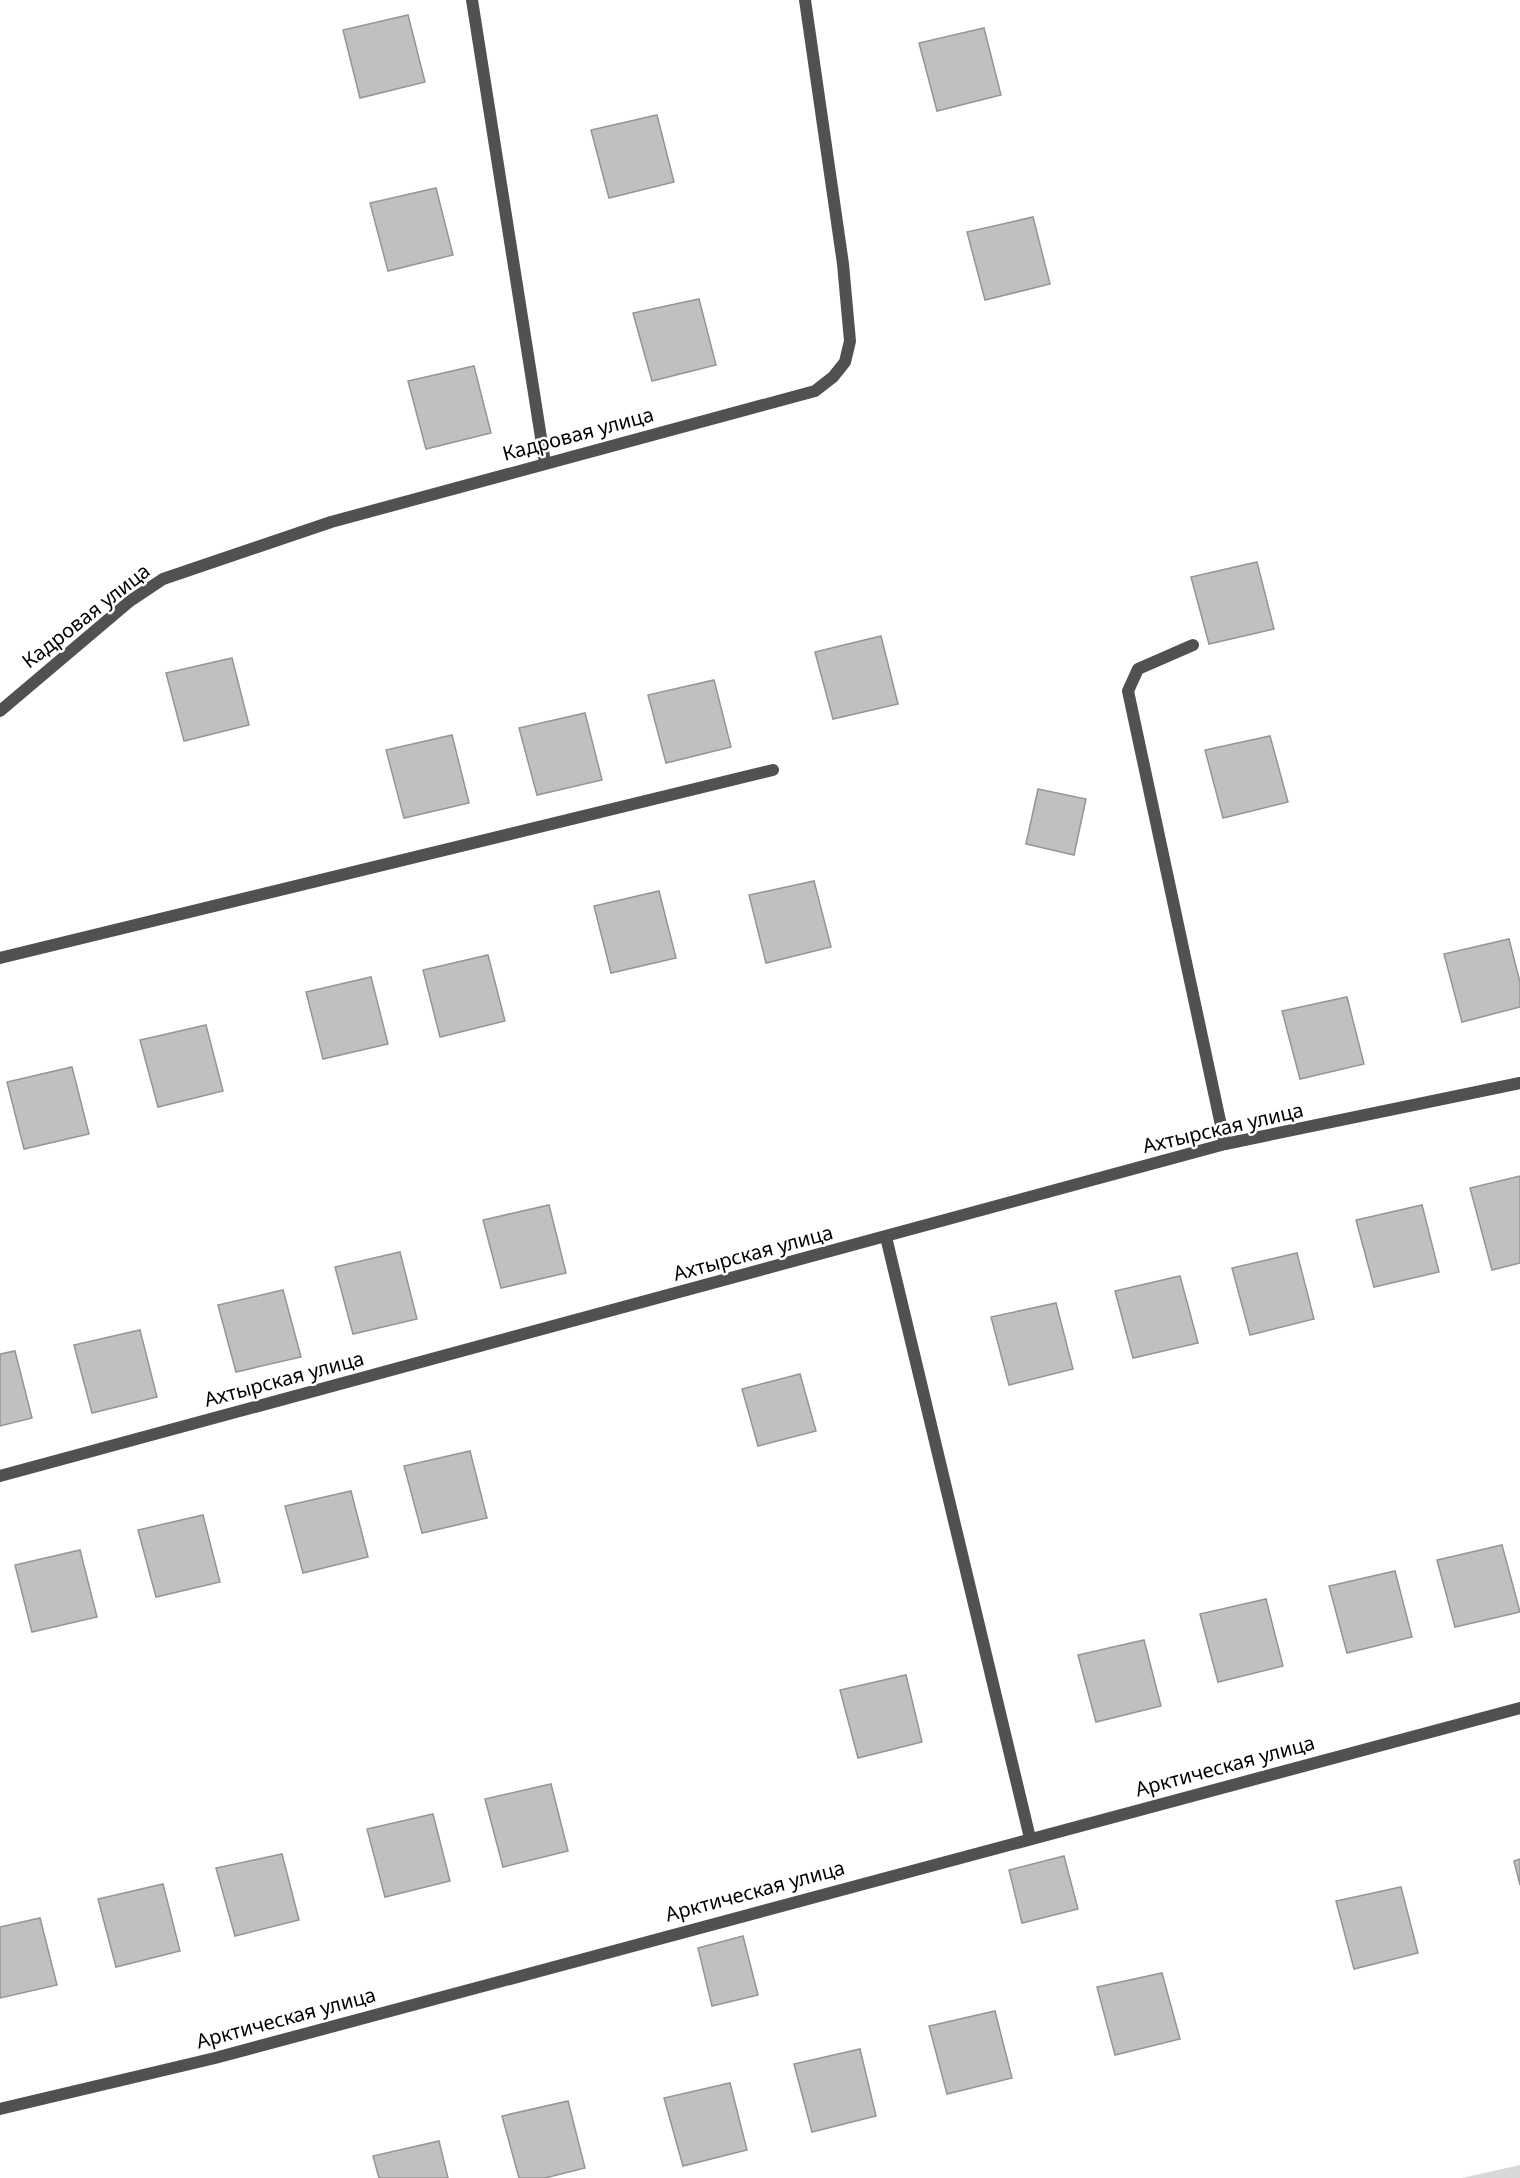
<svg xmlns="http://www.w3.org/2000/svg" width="1520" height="2178" viewBox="0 0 1520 2178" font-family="'Noto Sans',sans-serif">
	<rect width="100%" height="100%" fill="#fff"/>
	<path fill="#d8d8d8" d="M1520 2165V2178H1462Z"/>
	<g fill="#c0c0c0" stroke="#959595" stroke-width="1.5">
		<path d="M408 15 425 82 360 98 343 30Z"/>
		<path d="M984 28 1001 95 937 111 919 43Z"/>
		<path d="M657 115 674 182 609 198 591 130Z"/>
		<path d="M436 188 453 255 388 271 370 203Z"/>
		<path d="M1033 217 1050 284 985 300 967 232Z"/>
		<path d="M699 299 716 365 652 381 633 313Z"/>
		<path d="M474 366 491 433 426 449 408 381Z"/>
		<path d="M1257 562 1274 629 1209 644 1191 577Z"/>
		<path d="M881 636 898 704 833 719 815 652Z"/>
		<path d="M232 658 249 725 184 741 166 673Z"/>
		<path d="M714 680 731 747 666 763 648 695Z"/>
		<path d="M585 713 602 780 537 795 519 728Z"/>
		<path d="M452 735 469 803 404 818 386 750Z"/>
		<path d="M1270 736 1288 802 1223 818 1205 750Z"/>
		<path d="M1038 789 1086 799 1074 855 1026 844Z"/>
		<path d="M814 881 831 947 766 963 749 895Z"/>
		<path d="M659 891 676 958 611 973 594 906Z"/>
		<path d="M1509 939 1520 982V1007L1462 1022 1444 954Z"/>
		<path d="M488 955 505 1021 440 1037 423 970Z"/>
		<path d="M371 977 388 1044 323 1059 306 992Z"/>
		<path d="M1347 997 1364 1064 1300 1079 1282 1011Z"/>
		<path d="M206 1025 223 1091 158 1107 140 1040Z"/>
		<path d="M72 1067 89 1134 24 1149 7 1082Z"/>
		<path d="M1520 1176V1263L1492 1270 1470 1188Z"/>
		<path d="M549 1205 566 1273 501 1288 483 1220Z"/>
		<path d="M1422 1205 1439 1272 1374 1287 1356 1220Z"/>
		<path d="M400 1252 417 1319 353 1334 335 1267Z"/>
		<path d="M1297 1253 1314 1319 1250 1335 1232 1268Z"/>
		<path d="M1180 1276 1198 1343 1133 1358 1115 1291Z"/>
		<path d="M283 1290 301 1357 236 1372 218 1305Z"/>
		<path d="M1056 1303 1073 1369 1009 1385 991 1317Z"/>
		<path d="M140 1330 157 1397 92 1413 74 1345Z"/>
		<path d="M15 1351 32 1418 0 1426V1354Z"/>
		<path d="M800 1374 816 1431 758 1446 742 1389Z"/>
		<path d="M470 1451 487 1518 422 1533 404 1466Z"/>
		<path d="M351 1491 368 1557 303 1573 285 1506Z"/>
		<path d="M203 1515 220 1582 156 1597 138 1530Z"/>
		<path d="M1502 1545 1520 1612 1455 1627 1437 1560Z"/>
		<path d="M80 1550 97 1617 32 1632 15 1565Z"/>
		<path d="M1395 1571 1412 1637 1347 1653 1329 1586Z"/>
		<path d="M1266 1599 1283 1666 1218 1682 1200 1614Z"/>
		<path d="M1144 1640 1161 1706 1096 1722 1078 1655Z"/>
		<path d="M906 1675 922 1742 858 1758 840 1690Z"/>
		<path d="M551 1784 568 1851 503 1867 485 1799Z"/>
		<path d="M433 1814 450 1881 385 1897 367 1829Z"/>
		<path d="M282 1854 299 1920 235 1936 216 1868Z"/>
		<path d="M1064 1856 1078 1909 1022 1923 1009 1870Z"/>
		<path d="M1520 1859V1885L1514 1861Z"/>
		<path d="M163 1884 180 1951 116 1967 98 1899Z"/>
		<path d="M1401 1887 1418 1953 1354 1969 1336 1901Z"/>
		<path d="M40 1918 57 1985 0 1998V1927Z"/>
		<path d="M743 1936 758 1995 712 2006 698 1948Z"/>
		<path d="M1162 1973 1180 2039 1115 2055 1097 1987Z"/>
		<path d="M995 2011 1012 2078 947 2094 929 2026Z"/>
		<path d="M860 2049 876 2116 812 2132 794 2064Z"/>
		<path d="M730 2083 747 2150 683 2166 664 2098Z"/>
		<path d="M568 2101 585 2168 545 2178H519L502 2116Z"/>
		<path d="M439 2141 448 2178H379L373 2156Z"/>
	</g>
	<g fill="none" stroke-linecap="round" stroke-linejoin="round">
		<g stroke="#515151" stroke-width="12">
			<path d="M472 0 545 463"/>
			<path d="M886 1237 1030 1838"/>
		</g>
		<g stroke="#515151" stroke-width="12">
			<path d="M1193 645 1138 669 1128 691 1225 1144"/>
			<path d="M0 711 130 601 163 579 331 522 815 391 833 377 845 362 850 341 843 264 805 0"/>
			<path d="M0 958 773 770"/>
			<path d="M0 1476 1225 1144 1520 1083"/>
			<path d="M0 2109 215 2058 1520 1708"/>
		</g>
	</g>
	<g text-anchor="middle" stroke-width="5" stroke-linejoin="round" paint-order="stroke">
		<g font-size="20" fill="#000" stroke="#fff">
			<text transform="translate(578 434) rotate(-15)" y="7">Кадровая улица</text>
			<text transform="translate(86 616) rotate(-38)" y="7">Кадровая улица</text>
			<text transform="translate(1223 1128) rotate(-13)" y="7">Ахтырская улица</text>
			<text transform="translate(753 1253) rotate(-15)" y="7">Ахтырская улица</text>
			<text transform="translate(284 1379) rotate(-15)" y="7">Ахтырская улица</text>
			<text transform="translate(1225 1766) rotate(-15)" y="7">Арктическая улица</text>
			<text transform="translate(755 1891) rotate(-15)" y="7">Арктическая улица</text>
			<text transform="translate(286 2018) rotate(-15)" y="7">Арктическая улица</text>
		</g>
	</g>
</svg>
